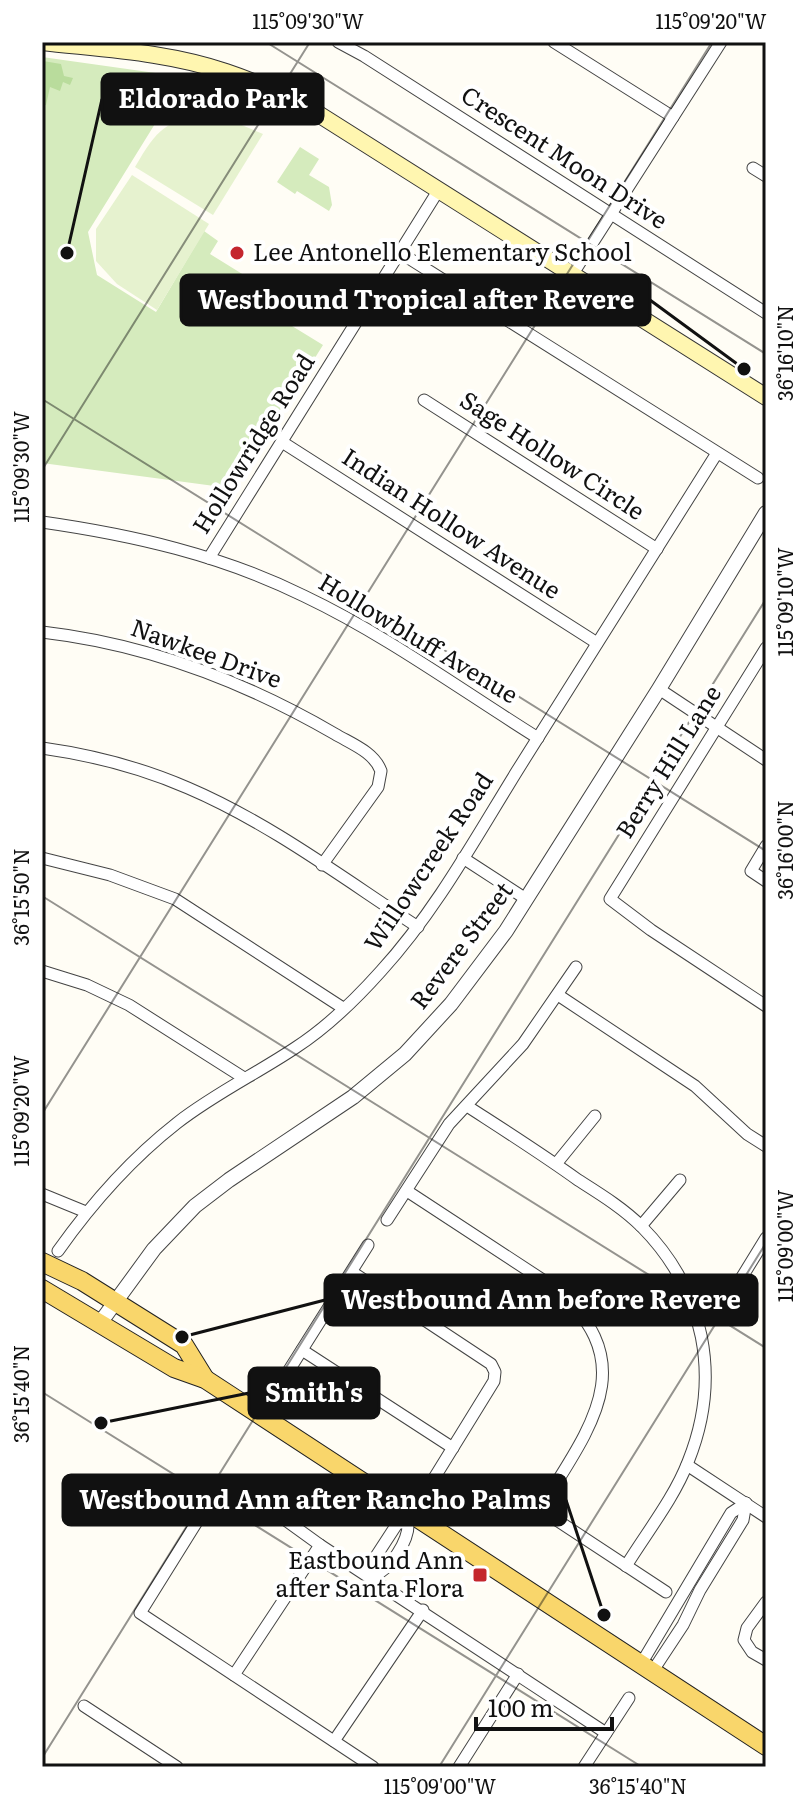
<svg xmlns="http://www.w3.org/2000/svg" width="808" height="1809" viewBox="0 0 808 1809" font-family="Literata,serif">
	<rect width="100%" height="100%" fill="#fffdf5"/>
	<g fill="#d5ebbd">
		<path d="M42 57 184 77 88 232 97 275 156 312 204 231 218 241 210 254 302 311 292 326 323 345 231 492 222 487 42 463Z"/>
		<path d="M300 147 319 159 309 175 329 187 332 205 329 211 297 191 295 194 277 182Z"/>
	</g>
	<path fill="#b9dc9c" d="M43 61 61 64 64 76 73 78 70 85 63 82 60 91 50 87 46 105 42 106Z"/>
	<g fill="#e6f2cf">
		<path d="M208 111 263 134 213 215 135 167C158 127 165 123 208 111Z"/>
		<path d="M132 175 209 224 157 310 117 284 96 261V229Z"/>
	</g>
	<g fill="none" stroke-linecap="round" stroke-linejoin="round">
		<g stroke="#444" stroke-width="13">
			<g id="minor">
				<path d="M338 42 364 56 766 313"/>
				<path d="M554 42 673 117"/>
				<path d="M753 168 766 176"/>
				<path d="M399 252 758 478"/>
				<path d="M572 275 721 42"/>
				<path d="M424 400 657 549"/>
				<path d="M282 442 597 643"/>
				<path d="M42 522C133 535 221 555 304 596 386 635 461 690 538 738"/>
				<path d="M209 558 438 191"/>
				<path d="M42 632C146 644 244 681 335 734 352 744 374 752 381 771L378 787 322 865"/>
				<path d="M766 648 610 899 651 930 766 1006"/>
				<path d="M659 689 766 760"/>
				<path d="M42 748C92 755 142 768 188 788 270 823 344 879 418 927"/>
				<path d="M766 846 751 871 766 881"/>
				<path d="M42 858 110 875 175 899 343 1008"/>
				<path d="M463 858 526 899"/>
				<path d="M42 971 87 985 129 1005 244 1078"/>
				<path d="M558 995 695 1086 747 1134 766 1146"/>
				<path d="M467 1106C504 1130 542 1154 578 1180 600 1194 623 1208 642 1227 705 1291 722 1378 688 1462 674 1498 647 1532 626 1566"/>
				<path d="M556 1164 595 1116"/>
				<path d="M407 1191 552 1286C646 1362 589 1429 540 1509"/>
				<path d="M42 1194 86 1212"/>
				<path d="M387 1220 449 1124 523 1044 576 967"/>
				<path d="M641 1226 680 1180"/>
				<path d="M58 1251C92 1203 131 1159 177 1123 214 1094 256 1074 295 1048 326 1028 356 999 381 971 435 912 475 839 517 771 583 665 650 559 717 453"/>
				<path d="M352 1272 491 1364 495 1372 494 1381 412 1514 408 1521 397 1524 371 1564 372 1577C390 1570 410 1540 408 1521"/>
				<path d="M697 1311 723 1303 734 1290 766 1238"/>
				<path d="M302 1350 453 1448"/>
				<path d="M286 1375 368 1245"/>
				<path d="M687 1465 766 1517"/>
				<path d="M508 1488 666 1592"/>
				<path d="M766 1602 747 1628 744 1640 752 1652 766 1660"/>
				<path d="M641 1664 731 1513 746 1503"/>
				<path d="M652 1672 683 1625 700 1590 743 1520 746 1503"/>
				<path d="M234 1675 320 1545"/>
				<path d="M84 1706 177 1767"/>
				<path d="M334 1741 423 1610"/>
				<path d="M373 1767 140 1613 218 1488 226 1483 237 1485 320 1545 606 1733"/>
				<path d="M459 1767 518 1674"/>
				<path d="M584 1767 629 1698"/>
			</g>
		</g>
		<g stroke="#444" stroke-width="16">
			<path id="tertiary" d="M100 1323 154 1249 195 1206 229 1180 353 1097 405 1054 451 1004 506 931 659 689 766 513"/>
		</g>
		<g stroke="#333" stroke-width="18">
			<path id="secondary" d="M42 42C103 49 168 52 226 72 256 82 284 95 312 110L766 397"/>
		</g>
		<g stroke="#222" stroke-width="20">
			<g id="primary">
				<path d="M42 1262 82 1281 184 1345 205 1379"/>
				<path d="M42 1289 174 1368 205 1379 766 1746"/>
			</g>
		</g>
		<use href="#minor" stroke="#fff" stroke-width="11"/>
		<use href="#tertiary" stroke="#fff" stroke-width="14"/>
		<use href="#secondary" stroke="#fff6b0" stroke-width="16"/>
		<use href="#primary" stroke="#f9d66b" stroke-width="18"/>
	</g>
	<path fill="none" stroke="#111" stroke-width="2" stroke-opacity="0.45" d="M266 42 766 354M42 399 766 851M42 470 310 42M42 896 766 1348M42 1114 712 42M42 1392 642 1767M42 1758 766 599M439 1767 766 1243"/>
	<g fill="#c4262e" stroke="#fff" stroke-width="3">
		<circle cx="237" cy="253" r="8"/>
		<rect x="472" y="1567" width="16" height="16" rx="4"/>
	</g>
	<g text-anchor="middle" stroke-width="8" stroke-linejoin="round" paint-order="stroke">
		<g font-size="24" fill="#111" stroke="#fff">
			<text transform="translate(564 158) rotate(33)" y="8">Crescent Moon Drive</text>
			<text transform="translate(254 444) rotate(-58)" y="8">Hollowridge Road</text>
			<text transform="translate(552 456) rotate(33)" y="8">Sage Hollow Circle</text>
			<text transform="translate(451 524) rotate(33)" y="8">Indian Hollow Avenue</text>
			<text transform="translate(418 639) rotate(31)" y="8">Hollowbluff Avenue</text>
			<text transform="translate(206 654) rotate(20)" y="8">Nawkee Drive</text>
			<text transform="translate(669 762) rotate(-58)" y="8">Berry Hill Lane</text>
			<text transform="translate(429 862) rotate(-56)" y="8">Willowcreek Road</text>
			<text transform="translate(462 946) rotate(-53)" y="8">Revere Street</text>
		</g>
		<g font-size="24" fill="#111" stroke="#fff" text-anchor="start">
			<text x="253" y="261">Lee Antonello Elementary School</text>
			<text x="464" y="1569" text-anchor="end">Eastbound Ann<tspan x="464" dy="28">after Santa Flora</tspan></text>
		</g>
	</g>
	<path fill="none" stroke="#111" stroke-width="3" d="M67 253L102 99M744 369L650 300M182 1337L325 1300M101 1423L249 1393M604 1615L566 1500"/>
	<g fill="#111" stroke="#fff" stroke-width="3">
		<circle cx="67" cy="253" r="8"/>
		<circle cx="744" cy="369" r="8"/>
		<circle cx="182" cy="1337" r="8"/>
		<circle cx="101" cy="1423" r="8"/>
		<circle cx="604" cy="1615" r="8"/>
	</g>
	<g fill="#111" stroke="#111" stroke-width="3">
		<rect x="102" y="74" width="221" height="50" rx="8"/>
		<rect x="181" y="275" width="469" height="50" rx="8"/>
		<rect x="325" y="1275" width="432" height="50" rx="8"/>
		<rect x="249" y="1368" width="130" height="50" rx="8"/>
		<rect x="63" y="1475" width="503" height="50" rx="8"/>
	</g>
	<g font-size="26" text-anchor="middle" font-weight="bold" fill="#fff">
		<text x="213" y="108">Eldorado Park</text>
		<text x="416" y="309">Westbound Tropical after Revere</text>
		<text x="541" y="1309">Westbound Ann before Revere</text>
		<text x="314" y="1402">Smith's</text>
		<text x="315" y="1509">Westbound Ann after Rancho Palms</text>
	</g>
	<rect width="808" height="1809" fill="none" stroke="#ffffff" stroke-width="88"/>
	<path d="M476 1717v12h136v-12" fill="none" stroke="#111111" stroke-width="4"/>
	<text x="488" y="1717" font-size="24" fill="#111111" stroke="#ffffff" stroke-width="6" paint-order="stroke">100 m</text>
	<rect x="44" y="44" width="720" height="1721" fill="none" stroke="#111" stroke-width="3"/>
	<g font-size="20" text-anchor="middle" fill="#111">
		<text x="308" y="29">115°09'30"W</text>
		<text x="711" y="29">115°09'20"W</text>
		<text transform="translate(786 353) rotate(-90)" y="7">36°16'10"N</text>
		<text transform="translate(22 467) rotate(-90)" y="7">115°09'30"W</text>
		<text transform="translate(786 602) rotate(-90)" y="7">115°09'10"W</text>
		<text transform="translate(786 850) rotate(-90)" y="7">36°16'00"N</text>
		<text transform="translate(22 897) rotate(-90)" y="7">36°15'50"N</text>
		<text transform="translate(22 1111) rotate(-90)" y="7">115°09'20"W</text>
		<text transform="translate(786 1246) rotate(-90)" y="7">115°09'00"W</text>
		<text transform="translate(22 1394) rotate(-90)" y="7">36°15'40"N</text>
		<text x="440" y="1794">115°09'00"W</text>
		<text x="638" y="1794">36°15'40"N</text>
	</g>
</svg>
